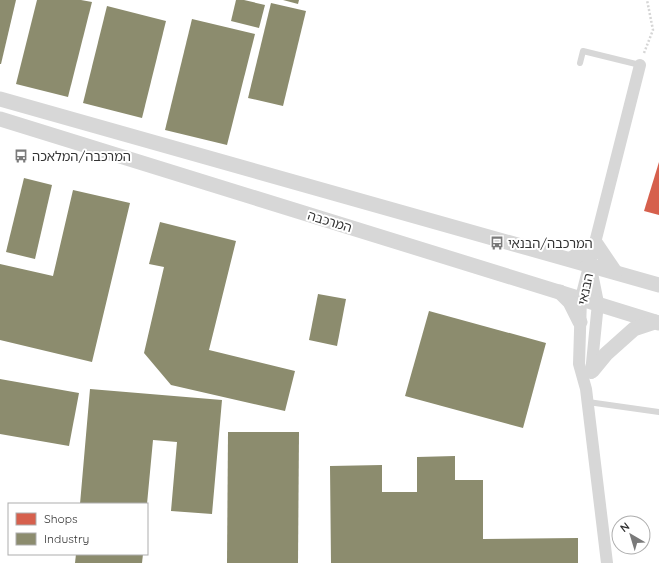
<svg xmlns="http://www.w3.org/2000/svg" width="659" height="563" viewBox="0 0 659 563" font-family="Quicksand,'Noto Sans Hebrew',sans-serif">
	<rect width="100%" height="100%" fill="#fff"/>
	<path fill="#d6604d" d="M659 162V215L644 211Z"/>
	<g fill="#8c8c6e">
		<path d="M0 0H16L1 64H0Z"/>
		<path d="M37 0H81L92 2 68 97 16 84Z"/>
		<path d="M236 0H244L265 5 259 28 231 21Z"/>
		<path d="M283 0H299L298 4Z"/>
		<path d="M271 3 306 11 283 106 248 98Z"/>
		<path d="M107 6 166 21 142 118 83 103Z"/>
		<path d="M192 19 255 34 227 145 165 130Z"/>
		<path d="M24 178 52 185 35 259 6 252Z"/>
		<path d="M73 190 130 203 92 362 0 340V264L53 276Z"/>
		<path d="M160 222 236 241 209 350 295 371 285 411 171 385 144 353 164 267 149 264Z"/>
		<path d="M318 294 346 299 337 346 309 340Z"/>
		<path d="M429 311 546 343 523 428 405 396Z"/>
		<path d="M0 379 79 393 69 446 0 434Z"/>
		<path d="M90 389 222 400 212 514 171 511 177 442 153 440 147 504H80Z"/>
		<path d="M228 432H299L298 563H227Z"/>
		<path d="M455 456V480H483V539L578 538V563H331L330 466 382 465V492H417V457Z"/>
		<path d="M76 554H143L142 563H75Z"/>
	</g>
	<g fill="none" stroke-linecap="round" stroke-linejoin="round">
		<path stroke="#d6d6d6" stroke-width="2.5" stroke-dasharray="2 2" stroke-linecap="butt" d="M644 53 653 30 647 0"/>
		<g stroke="#d7d7d7" stroke-width="6">
			<path d="M580 63 583 51 640 65"/>
			<path d="M588 402 659 412"/>
		</g>
		<g stroke="#d7d7d7" stroke-width="12">
			<path d="M591 268 598 303 591 373"/>
			<path d="M607 563 586 389 579 364 581 298 640 65"/>
		</g>
		<g stroke="#d7d7d7" stroke-width="15">
			<path d="M0 99 659 285"/>
			<path d="M0 119 659 323"/>
			<path d="M571 259 596 244 615 272"/>
			<path d="M560 292 570 302 580 322"/>
			<path d="M592 371 606 354 634 329 655 322"/>
		</g>
	</g>
	<defs>
		<g id="bus-bare" transform="scale(1.08)"><path d="M-5-6H5V4H4V6H2V4H-2V6H-4V4H-5ZM-3.5-4V0h7V-4ZM-3.5 1.2v1.5H-2V1.2ZM2 1.2v1.5H3.5V1.2Z" fill="#7a7a7a" stroke="#fff" stroke-width="2.5" paint-order="stroke"/></g>
	</defs>
	<g fill-rule="evenodd">
		<use href="#bus-bare" x="21" y="156"/>
		<use href="#bus-bare" x="497" y="243"/>
	</g>
	<g text-anchor="middle" stroke-width="4" stroke-linejoin="round" paint-order="stroke">
		<g font-size="13" fill="#333" stroke="#fff" text-anchor="start">
			<text x="32" y="161">המרכבה/המלאכה</text>
			<text x="508" y="248">המרכבה/הבנאי</text>
		</g>
		<g font-size="13" fill="#333" stroke="#fff">
			<text transform="translate(330 221) rotate(17)" y="5">המרכבה</text>
			<text transform="translate(585 289) rotate(-78)" y="5">הבנאי</text>
		</g>
	</g>
	<rect x="8" y="503" width="140" height="52" fill="#ffffff" stroke="#adadad"/>
	<rect x="16" y="513" width="20" height="12" fill="#d6604d" stroke="#adadad"/>
	<text x="44" y="523" font-size="12" fill="#333333">Shops</text>
	<rect x="16" y="533" width="20" height="12" fill="#8c8c6e" stroke="#adadad"/>
	<text x="44" y="543" font-size="12" fill="#333333">Industry</text>
	<g transform="translate(631 535) rotate(322)"><circle r="19" fill="#ffffff" stroke="#adadad"/>
	<path d="M0-3L7 15L0 10L-7 15Z" fill="#7a7a7a"/>
	<text y="-6" font-size="11" font-weight="bold" text-anchor="middle" fill="#333333">N</text>
	</g>
</svg>
